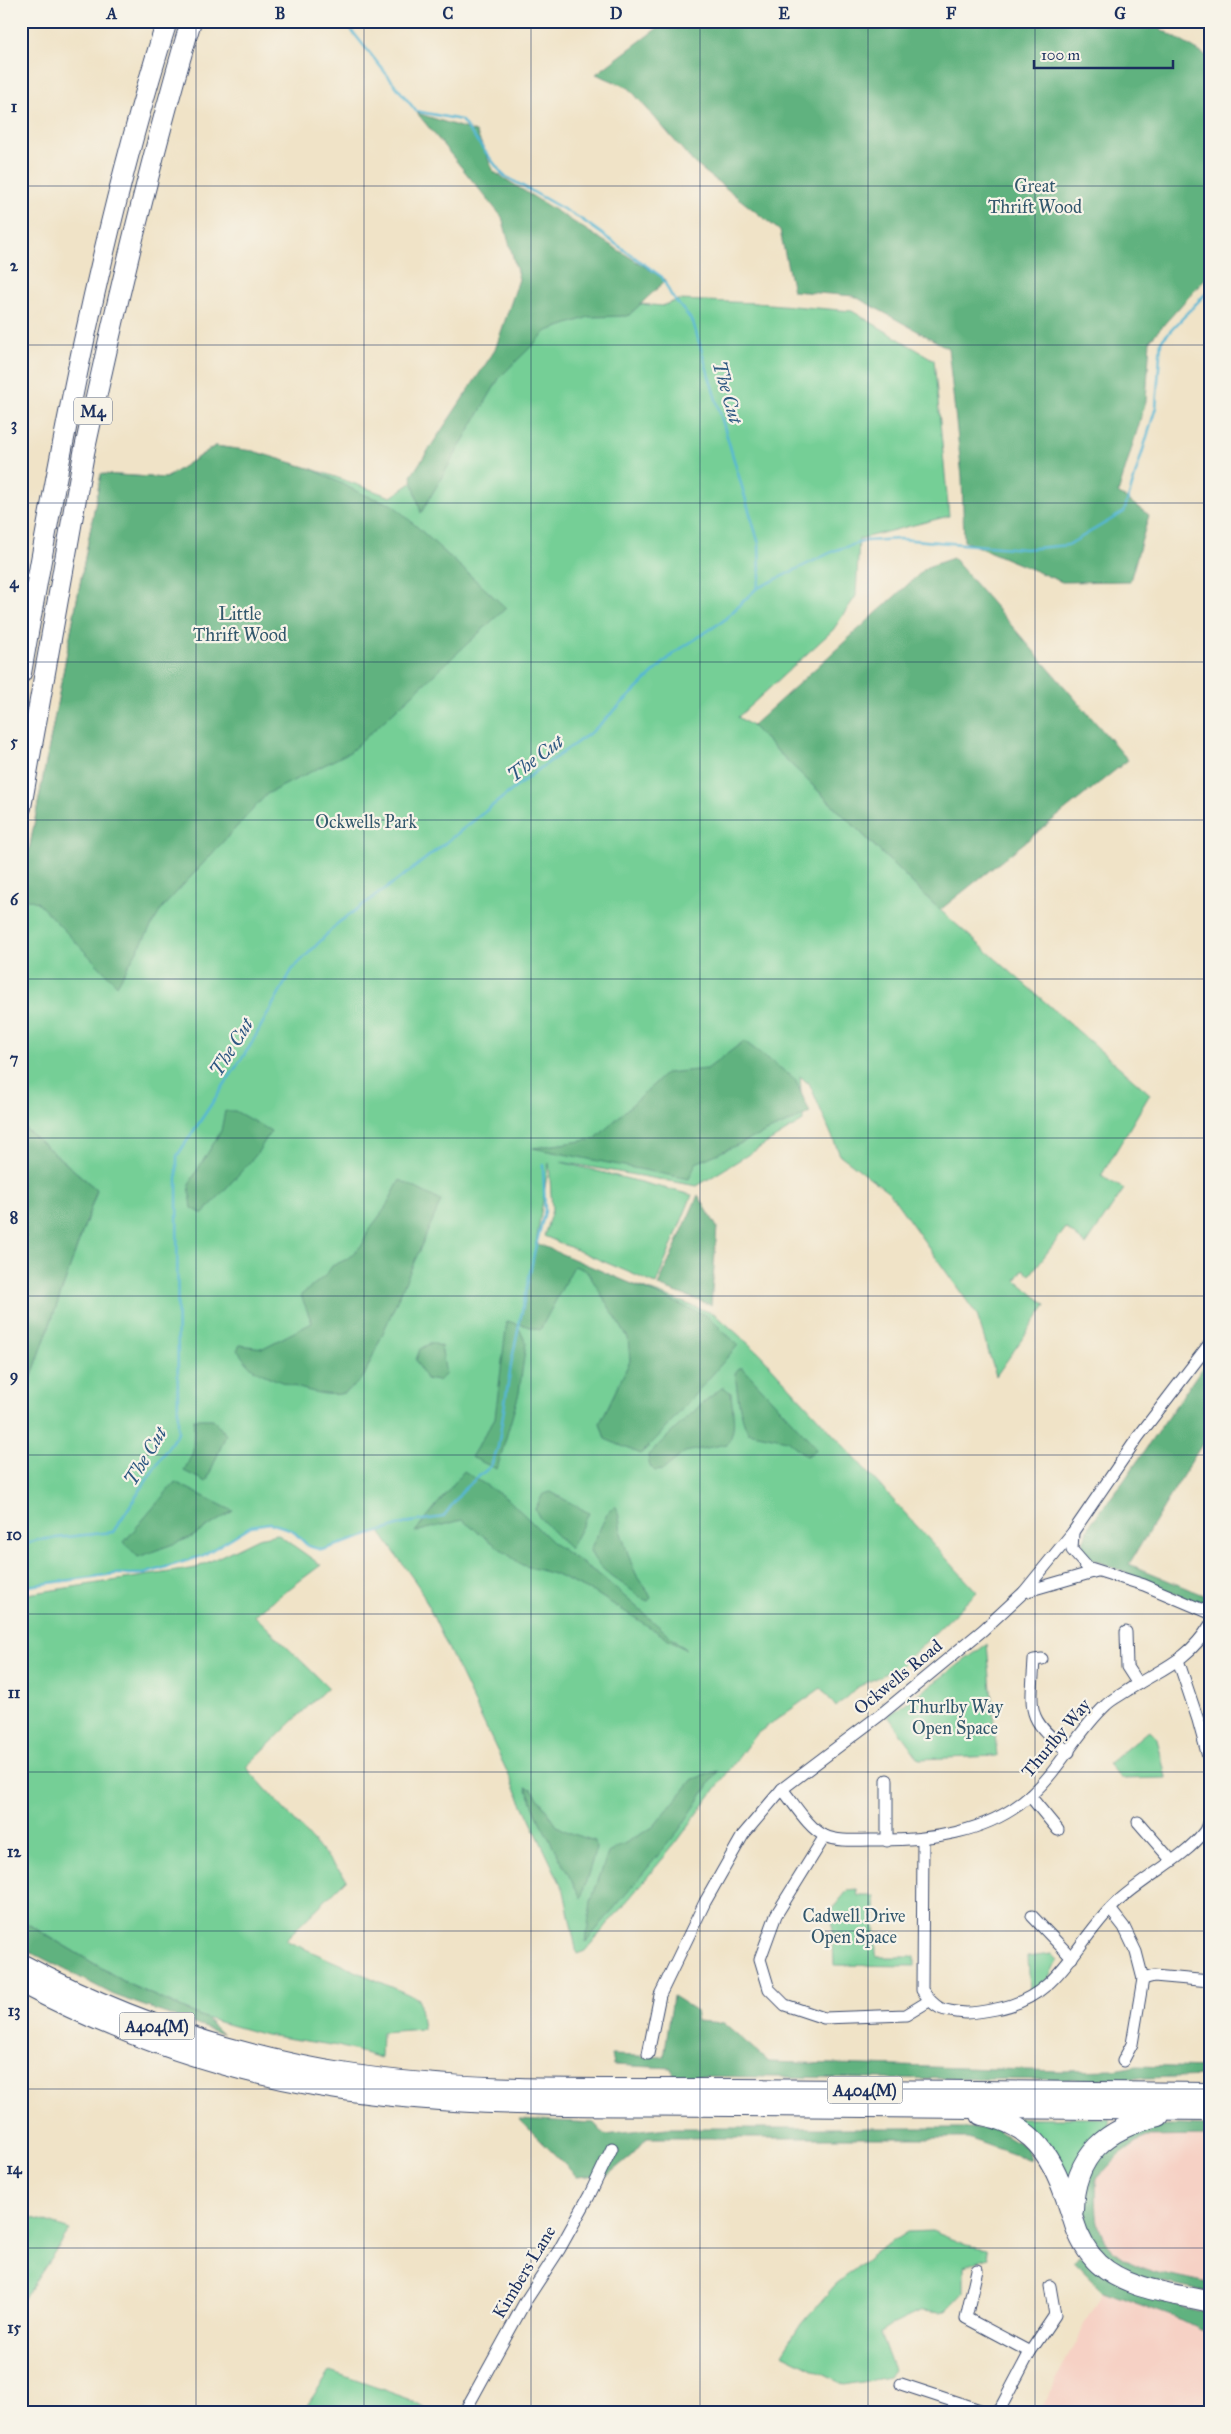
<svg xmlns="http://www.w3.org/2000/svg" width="1231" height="2434" viewBox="0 0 1231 2434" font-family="'IM FELL Great Primer',serif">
	<rect width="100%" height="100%" fill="#f7f3e8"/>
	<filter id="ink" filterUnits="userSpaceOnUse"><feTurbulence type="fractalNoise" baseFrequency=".02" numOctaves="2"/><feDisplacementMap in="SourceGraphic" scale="10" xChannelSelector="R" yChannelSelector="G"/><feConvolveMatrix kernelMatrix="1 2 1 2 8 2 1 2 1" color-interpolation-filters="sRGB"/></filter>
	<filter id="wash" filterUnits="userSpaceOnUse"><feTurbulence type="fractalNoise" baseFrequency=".0096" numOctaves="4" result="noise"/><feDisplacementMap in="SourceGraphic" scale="20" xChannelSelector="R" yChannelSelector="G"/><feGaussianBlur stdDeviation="1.12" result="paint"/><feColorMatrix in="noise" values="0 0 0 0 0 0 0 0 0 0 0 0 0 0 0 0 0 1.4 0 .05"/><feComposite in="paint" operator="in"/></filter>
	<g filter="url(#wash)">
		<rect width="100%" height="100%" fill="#f0e3c7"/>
		<g fill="#f6d1c5">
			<path d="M1210 2136V2286L1137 2266 1110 2249 1099 2230 1096 2180 1107 2167 1144 2137Z"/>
			<path d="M1103 2291 1182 2320 1210 2334V2413H1038Z"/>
		</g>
		<g fill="#75cf96" stroke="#487f7a">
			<path d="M584 299 662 306 678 300 757 303 852 311 934 360 949 516 859 539 856 596 833 630 738 717 752 726 940 910 1150 1094 1101 1176 1124 1189 1086 1245 1066 1228 1030 1275 1023 1269 1016 1280 1046 1305 996 1376 977 1315 889 1192 840 1155 810 1085 800 1076 803 1121 697 1186 561 1162 692 1195 656 1284 544 1236 552 1210 549 1163 535 1249 715 1314 759 1353 977 1592 902 1665 856 1688 836 1707 821 1688 755 1735 676 1843 585 1951 577 1954 564 1891 419 1587 380 1532 322 1550 308 1546 292 1530 270 1523 251 1526 202 1556 144 1574H114L21 1587V1407L97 1190 21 1125V893L101 474 166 478 215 446C276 454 333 476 391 497L423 475 525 322Z"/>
			<path d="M277 1534 321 1565 254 1615 328 1687 246 1767 347 1879 285 1940 419 1999 423 2029 382 2032 381 2058 338 2046 266 2035 205 2018 130 1985 21 1920V1595L196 1568 258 1538Z"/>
			<path d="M987 1644 997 1756 919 1759 888 1716Z"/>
			<path d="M1149 1730 1157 1738 1166 1778 1121 1779 1108 1764Z"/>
			<path d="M857 1889 858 1896H875L876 1957H915V1966L834 1965 832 1909 848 1890Z"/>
			<path d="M1051 1954 1057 1960 1049 1977 1030 1992 1028 1957Z"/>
			<path d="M1008 2118H1109L1110 2128 1072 2181Z"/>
			<path d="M21 2214 70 2230 21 2303Z"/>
			<path d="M932 2231 966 2245 987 2249 989 2258 964 2266V2292L948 2309 941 2312 922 2310 895 2323 880 2333 894 2371 889 2377 845 2385 782 2354 801 2324 835 2285 876 2252 907 2232Z"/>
			<path d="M330 2371 409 2399 433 2413H302Z"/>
		</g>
		<g fill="#60b27f" stroke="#3e706e">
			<path d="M667 21H1147L1210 58V273L1150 340 1146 401 1118 493 1149 515 1130 581 1062 582 964 541 962 477 948 348 854 296 793 291 780 231 694 163 629 88 596 74Z"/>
			<path d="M417 113 476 132 494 172 666 280 628 316 589 317 547 331 500 377 421 513 411 476 495 350 519 279 502 217Z"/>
			<path d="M215 446 253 451 312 469 362 494 393 505 506 608 350 752 267 794 162 908 117 985 37 902 21 897V893L101 474 166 478Z"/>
			<path d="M953 558 1128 760 940 910 752 726 927 567Z"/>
			<path d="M744 1041 795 1079 810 1113 696 1163 689 1179 533 1148 595 1139 666 1073 707 1069Z"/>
			<path d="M225 1111H235L271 1131 256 1155 203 1214 192 1208 189 1184 221 1131Z"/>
			<path d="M21 1125 97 1190 21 1407Z"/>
			<path d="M400 1180 441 1201 364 1376C357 1383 350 1392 340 1394 320 1398 273 1380 255 1370 248 1366 242 1356 237 1350L240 1345 263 1348 312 1323 301 1295 326 1275 332 1266 347 1259 363 1244 368 1231 384 1210Z"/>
			<path d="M698 1195 717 1227 711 1305 658 1286Z"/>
			<path d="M536 1243 707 1316 738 1345 657 1438 641 1454 605 1439 600 1423 630 1361 628 1338 587 1271 574 1266 540 1330 520 1324Z"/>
			<path d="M507 1321 517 1324 526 1343 519 1393 497 1469 471 1457 495 1418Z"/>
			<path d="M431 1343 441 1346 446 1374 438 1381 426 1379 416 1360 420 1349Z"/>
			<path d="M1210 1356V1431L1129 1564 1210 1598V1609L1088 1557 1082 1545 1091 1523 1123 1482Z"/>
			<path d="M739 1368H743L814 1445 816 1451 806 1456 787 1440 748 1432C740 1418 737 1390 735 1373Z"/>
			<path d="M723 1387 731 1393C732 1411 738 1429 727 1444L685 1452 663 1470 655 1471 650 1466 648 1455 705 1401Z"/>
			<path d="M194 1419H213L226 1435 206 1482 184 1471 193 1452Z"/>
			<path d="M464 1471 509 1500 554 1544 601 1576 686 1650 597 1594 554 1574 522 1565 462 1520 415 1532Z"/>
			<path d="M175 1482 233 1511 192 1537 138 1557 124 1542Z"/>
			<path d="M551 1492 589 1513 570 1549 539 1517 535 1509 543 1494Z"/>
			<path d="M614 1506C621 1513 619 1527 622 1536 627 1550 631 1565 638 1578 642 1585 648 1590 651 1598L648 1601 642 1599C627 1584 597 1572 590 1550L607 1514Z"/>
			<path d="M718 1771 679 1830 586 1942 591 1901 608 1853 653 1827 693 1779Z"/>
			<path d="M526 1787 532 1789 557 1826 572 1834 595 1841 596 1848 581 1898 540 1822Z"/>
			<path d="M21 1920 130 1985 205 2018 222 2034 114 1995 21 1947Z"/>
			<path d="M673 1996 695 2010 697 2021 724 2023 769 2062 1061 2071 1114 2070 1136 2066 1210 2068V2076L1077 2080 674 2076 672 2068 613 2065 611 2055 664 2057Z"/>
			<path d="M519 2119 594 2123 605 2135 667 2128H994L1027 2148 1030 2160 968 2138H647L632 2155 609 2174 577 2177Z"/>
			<path d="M1210 2126V2136L1144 2137 1118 2156 1096 2180C1097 2195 1095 2216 1100 2230 1114 2271 1174 2275 1210 2285V2293C1175 2285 1138 2281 1109 2261 1094 2251 1087 2232 1083 2215 1069 2171 1114 2137 1153 2127 1170 2123 1192 2126 1210 2126Z"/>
			<path d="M1080 2255 1137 2294 1210 2314V2334L1182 2320 1103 2291 1073 2261Z"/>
		</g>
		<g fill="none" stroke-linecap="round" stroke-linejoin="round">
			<g stroke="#56b7d5" stroke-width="2.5">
				<path d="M758 588 836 550 865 541 900 539 1025 549 1068 545 1124 512 1156 407 1161 341 1210 289"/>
				<path d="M21 1546 37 1540 113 1532 178 1432 177 1156 250 1046 292 970 338 923 410 871 535 772 593 731 674 653 723 621 757 588 760 577 759 544 693 322 671 295 662 277 581 219 503 175 461 120 416 111 344 21"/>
				<path d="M21 1587 114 1574H144L202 1556 251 1526 270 1523 292 1530 308 1546 322 1550 410 1522 443 1517 464 1489 491 1466 498 1447 512 1359 535 1249 545 1211 543 1165"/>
			</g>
		</g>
	</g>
	<g filter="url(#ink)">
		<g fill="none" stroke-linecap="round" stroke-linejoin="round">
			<g stroke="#3b4a6e" stroke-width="13">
				<g id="street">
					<path d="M1073 1532 1072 1550 1087 1567 1144 1585 1210 1613"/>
					<path d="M1024 1592 1097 1571"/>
					<path d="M1126 1632 1127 1667 1138 1684"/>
					<path d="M1042 1659 1034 1660C1031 1712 1025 1718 1069 1752"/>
					<path d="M1178 1660 1198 1720 1210 1764"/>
					<path d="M782 1789C794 1803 808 1828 825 1836 839 1842 856 1840 871 1840 926 1841 988 1834 1031 1795 1061 1768 1077 1732 1106 1705 1112 1699 1121 1695 1128 1690 1162 1668 1188 1661 1210 1625"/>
					<path d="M1030 1796 1058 1830"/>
					<path d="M1138 1822 1171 1860"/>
					<path d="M825 1836 776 1915 760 1959 769 1989 785 2005 824 2018 906 2015 929 2001"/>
					<path d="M923 1839 922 1990C936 2010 942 2011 966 2013 976 2013 986 2011 996 2009 1057 1998 1072 1949 1110 1909 1137 1880 1183 1860 1204 1832 1207 1828 1208 1822 1210 1817"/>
					<path d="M887 1841V1780"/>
					<path d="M1110 1909 1124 1927 1136 1952 1143 1979 1132 2044 1123 2061"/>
					<path d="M1032 1916 1072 1958"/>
					<path d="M1143 1979 1154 1976 1210 1981"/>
					<path d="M648 2054 660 1995 705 1902 743 1835 782 1789 880 1715 983 1630 1024 1592 1073 1532 1138 1437 1210 1343"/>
					<path d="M977 2270 966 2318 1030 2352"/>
					<path d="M901 2384 989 2413"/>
					<path d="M464 2413 525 2302 559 2250 589 2196 612 2148"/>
					<path d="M992 2413 1000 2409 1030 2352 1055 2315 1050 2286"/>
				</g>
			</g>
			<g stroke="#3b4a6e" stroke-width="22">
				<g id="highway">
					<path d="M21 673C59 454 100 234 167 21"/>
					<path d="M21 807 84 453C115 308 149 164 191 21"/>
					<path d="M21 1964C123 2019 233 2056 348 2074 475 2094 607 2088 736 2089 894 2090 1052 2092 1210 2093"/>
					<path d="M21 1983C114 2032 215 2068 318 2086 458 2110 601 2104 742 2106 898 2107 1054 2109 1210 2110"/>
					<path d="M981 2115C1041 2125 1056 2166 1073 2219 1078 2236 1085 2251 1099 2264 1127 2290 1174 2293 1210 2302"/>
					<path d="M1073 2211C1074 2154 1107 2128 1159 2116"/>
				</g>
			</g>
			<use href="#street" stroke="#fff" stroke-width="11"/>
			<use href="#highway" stroke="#fff" stroke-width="20"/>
		</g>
	</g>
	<path fill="none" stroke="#1b2f5e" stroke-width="1" stroke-opacity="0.55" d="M196 21V2413M364 21V2413M531 21V2413M700 21V2413M868 21V2413M1035 21V2413M21 186H1210M21 345H1210M21 503H1210M21 662H1210M21 820H1210M21 979H1210M21 1138H1210M21 1296H1210M21 1455H1210M21 1614H1210M21 1772H1210M21 1931H1210M21 2089H1210M21 2248H1210"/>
	<g text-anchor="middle" stroke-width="4.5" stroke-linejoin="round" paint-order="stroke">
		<g fill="#f7f3e8" stroke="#5d6a87" stroke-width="1">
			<rect x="74" y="397.5" width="38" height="27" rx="4"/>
			<rect x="119.5" y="2012.5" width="75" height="27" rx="4"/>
			<rect x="827.5" y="2076.5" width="75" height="27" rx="4"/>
		</g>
		<g font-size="16" font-weight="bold" fill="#1b2f5e">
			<text x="93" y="417">M4</text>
			<text x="157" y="2032">A404(M)</text>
			<text x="865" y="2096">A404(M)</text>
		</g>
		<g font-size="18" fill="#32576c" stroke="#f7f3e8">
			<text x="1035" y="192">Great<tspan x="1035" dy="21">Thrift Wood</tspan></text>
			<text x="240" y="620">Little<tspan x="240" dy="21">Thrift Wood</tspan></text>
			<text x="366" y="828">Ockwells Park</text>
			<text x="955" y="1713">Thurlby Way<tspan x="955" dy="21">Open Space</tspan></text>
			<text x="854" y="1922">Cadwell Drive<tspan x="854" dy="21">Open Space</tspan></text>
		</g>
		<g font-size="18" fill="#1b2f5e" stroke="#f7f3e8">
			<text transform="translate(898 1677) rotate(-39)" y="6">Ockwells Road</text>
			<text transform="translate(1056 1738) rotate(-50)" y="6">Thurlby Way</text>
			<text transform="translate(524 2272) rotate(-59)" y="6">Kimbers Lane</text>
		</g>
		<g font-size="19" font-style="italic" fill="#2d5882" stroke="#f7f3e8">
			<text transform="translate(728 392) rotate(74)" y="7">The Cut</text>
			<text transform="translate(535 758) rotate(-37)" y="7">The Cut</text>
			<text transform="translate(231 1047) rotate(-58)" y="7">The Cut</text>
			<text transform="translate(145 1456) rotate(-59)" y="7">The Cut</text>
		</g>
	</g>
	<rect width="1231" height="2434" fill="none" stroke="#f7f3e8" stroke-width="55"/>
	<path d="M1034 60v8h139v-8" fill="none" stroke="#1b2f5e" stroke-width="2.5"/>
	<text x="1041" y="60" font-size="15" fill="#1b2f5e" stroke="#f7f3e8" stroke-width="4" paint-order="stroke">100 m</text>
	<rect x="28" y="28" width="1176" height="2378" fill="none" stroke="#1b2f5e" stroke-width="2"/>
	<g font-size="16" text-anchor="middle" font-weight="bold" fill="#1b2f5e">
		<text x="112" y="19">A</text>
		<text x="280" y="19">B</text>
		<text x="448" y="19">C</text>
		<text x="616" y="19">D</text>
		<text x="784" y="19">E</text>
		<text x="951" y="19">F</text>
		<text x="1120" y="19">G</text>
		<text x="14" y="112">1</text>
		<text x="14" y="271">2</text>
		<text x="14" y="430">3</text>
		<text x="14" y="588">4</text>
		<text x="14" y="747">5</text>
		<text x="14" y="905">6</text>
		<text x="14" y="1064">7</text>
		<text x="14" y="1223">8</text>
		<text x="14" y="1381">9</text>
		<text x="14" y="1540">10</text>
		<text x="14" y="1698">11</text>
		<text x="14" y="1857">12</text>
		<text x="14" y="2016">13</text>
		<text x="14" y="2174">14</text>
		<text x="14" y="2333">15</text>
	</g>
</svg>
